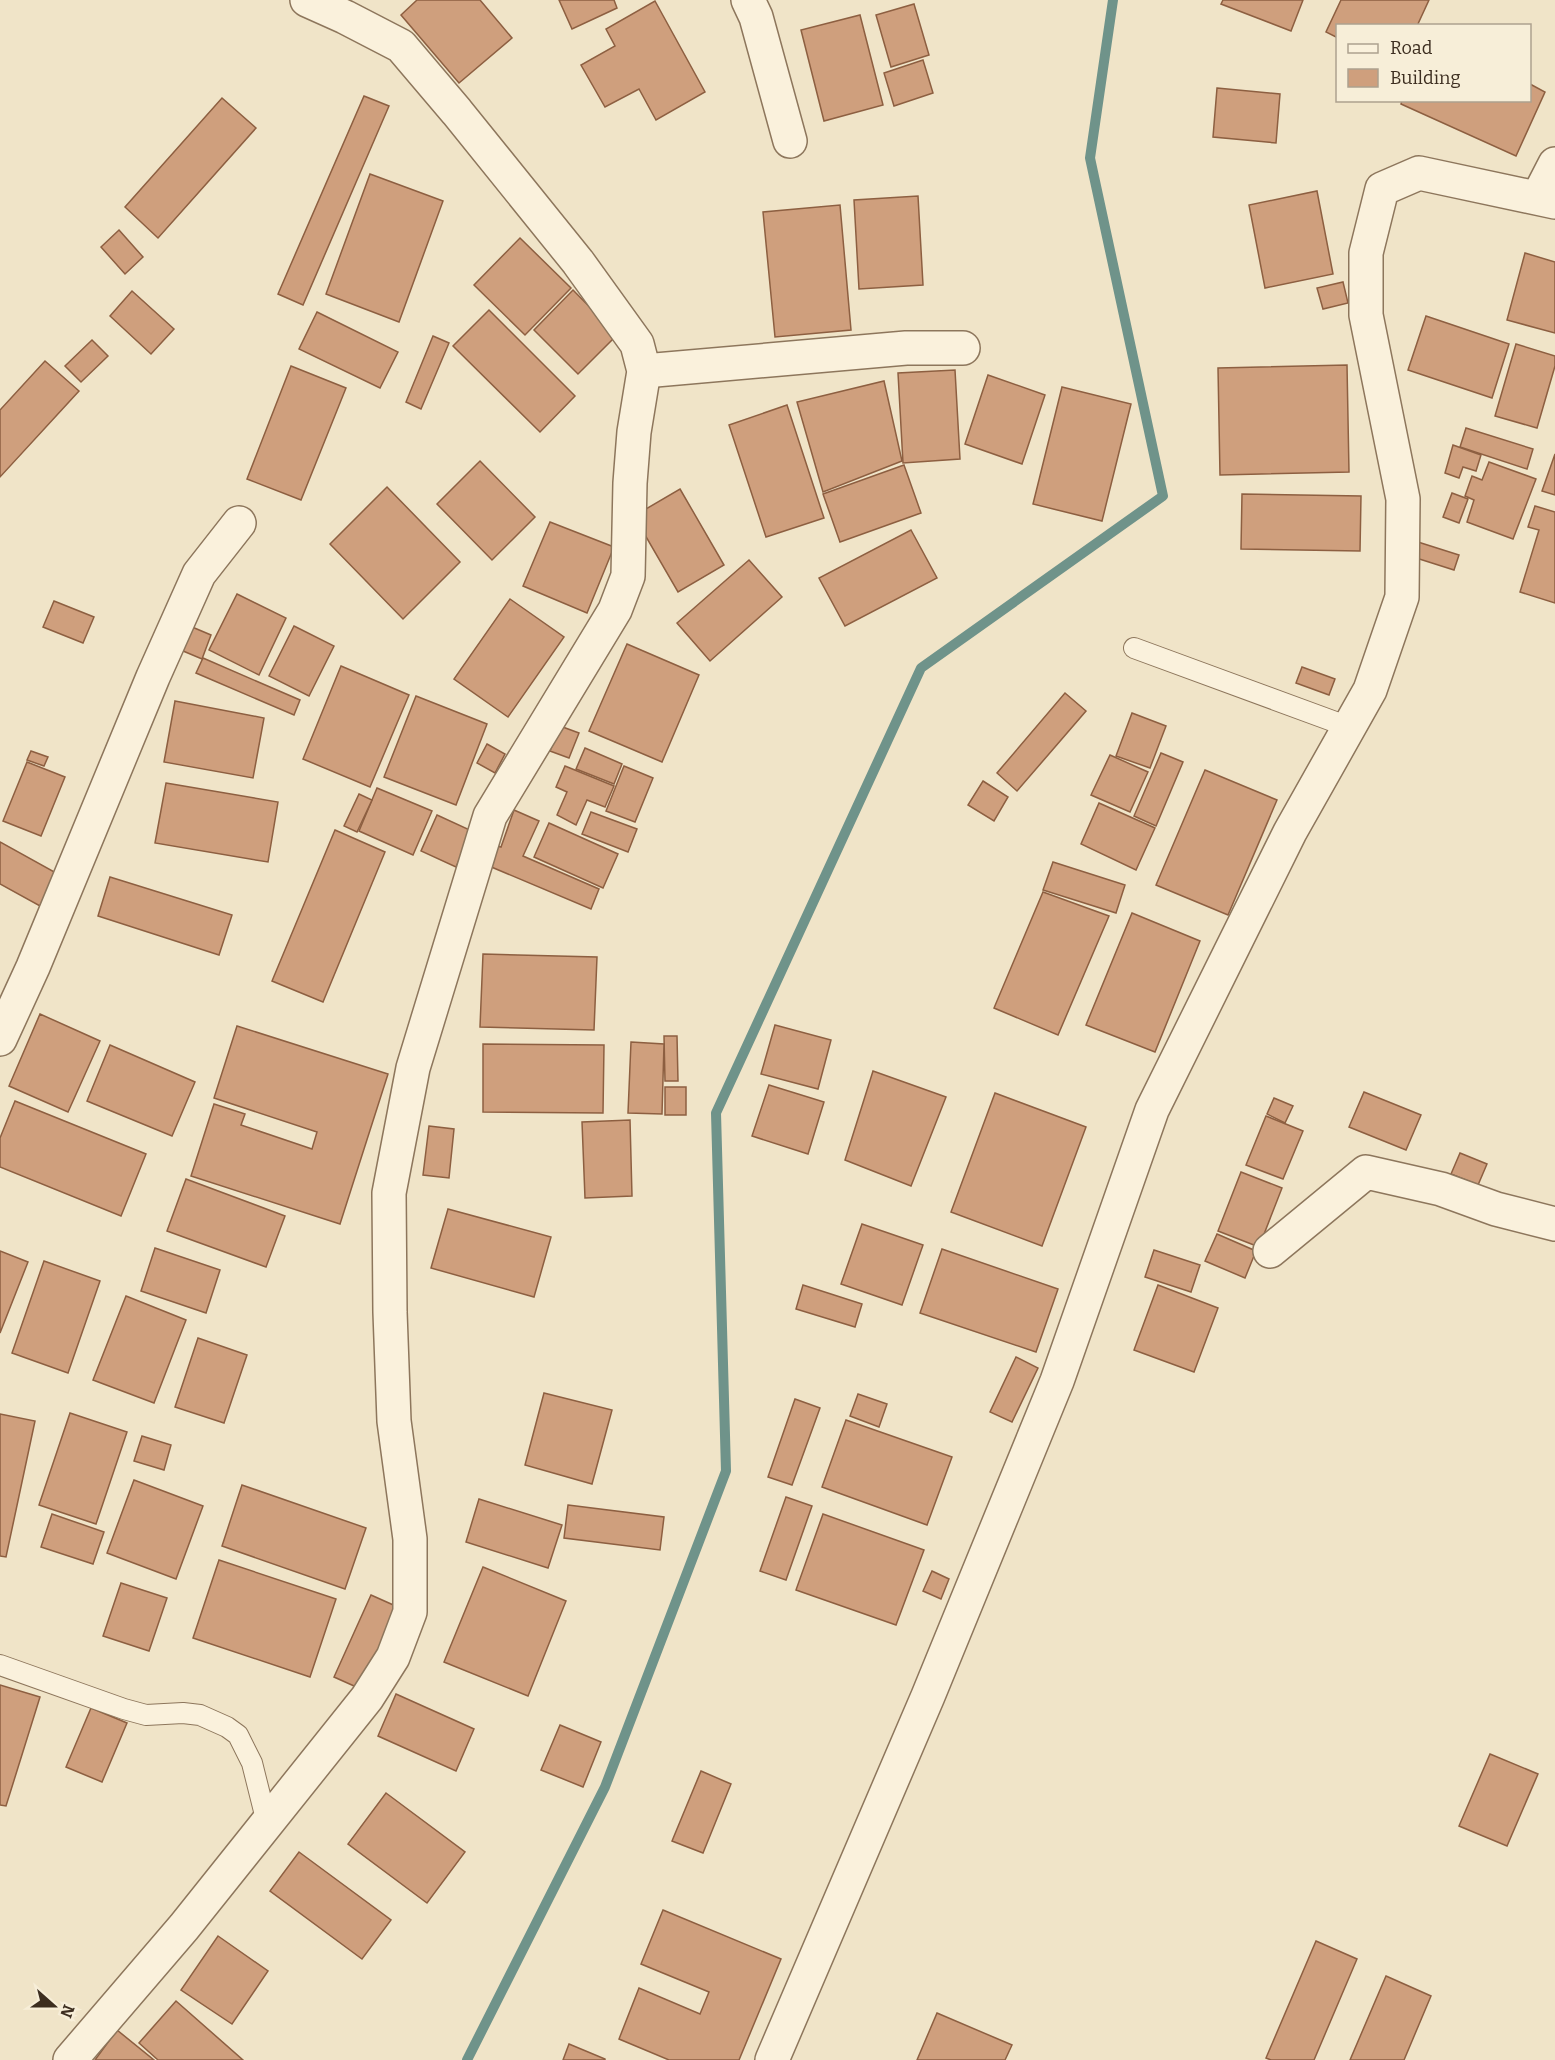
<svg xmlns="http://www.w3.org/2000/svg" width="1555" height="2060" viewBox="0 0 1555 2060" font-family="Bitter,serif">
	<rect width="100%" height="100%" fill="#f0e4c8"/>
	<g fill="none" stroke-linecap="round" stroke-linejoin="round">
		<path stroke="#6f938a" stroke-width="10" d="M467 2060 605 1787 726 1471 716 1113 921 668 1163 496 1090 158 1113 0"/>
	</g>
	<g fill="#cf9f7d" stroke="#8d5f41" stroke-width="1.5">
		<path d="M417 0H480L512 38 459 83 401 15Z"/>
		<path d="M559 0H614L617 8 572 29Z"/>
		<path d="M1223 0H1303L1291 31 1221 4Z"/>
		<path d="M1341 0H1429L1417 26H1338V38L1326 32Z"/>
		<path d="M655 1 705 92 656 120 639 89 605 107 581 65 615 46 606 29Z"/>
		<path d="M914 4 929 55 891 67 876 15Z"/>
		<path d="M860 15 883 105 824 121 801 30Z"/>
		<path d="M923 60 933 93 894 106 884 73Z"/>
		<path d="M1530 84 1545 92 1516 156 1401 104 1402 100H1530Z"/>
		<path d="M1217 88 1280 94 1276 143 1213 137Z"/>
		<path d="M364 96 389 106 303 305 278 294Z"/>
		<path d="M222 98 256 128 158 238 125 207Z"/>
		<path d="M370 174 443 201 399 322 326 294Z"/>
		<path d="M1317 191 1333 274 1265 288 1249 205Z"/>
		<path d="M918 196 923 285 859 289 854 200Z"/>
		<path d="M840 205 851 330 775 337 763 212Z"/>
		<path d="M119 230 143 257 125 274 101 247Z"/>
		<path d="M520 238 571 288 525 335 474 285Z"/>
		<path d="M1525 253 1555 262V333L1507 320Z"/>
		<path d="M1343 282 1348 303 1323 309 1317 288Z"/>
		<path d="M573 290 617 335 578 374 534 330Z"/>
		<path d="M132 291 174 329 151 354 110 316Z"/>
		<path d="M489 310 575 396 540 432 453 346Z"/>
		<path d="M317 312 398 352 380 388 299 349Z"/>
		<path d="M1426 316 1509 344 1492 398 1408 370Z"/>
		<path d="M433 336 449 343 421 409 406 402Z"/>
		<path d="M92 340 108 356 81 382 65 366Z"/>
		<path d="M1516 344 1555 356V366L1537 428 1495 416Z"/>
		<path d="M45 361 79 391 0 477V410Z"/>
		<path d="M1347 365 1349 472 1220 475 1218 368Z"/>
		<path d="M291 366 346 388 301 500 247 479Z"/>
		<path d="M955 370 960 459 903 463 898 373Z"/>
		<path d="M988 375 1045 395 1022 464 965 444Z"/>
		<path d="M884 381 902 461 823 492 797 402Z"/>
		<path d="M1062 387 1131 404 1102 521 1033 504Z"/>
		<path d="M787 405 824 518 766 537 729 425Z"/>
		<path d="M1466 428 1533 449 1527 469 1460 447Z"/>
		<path d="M1453 445 1481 455 1476 471 1463 467 1459 478 1445 473Z"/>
		<path d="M1555 454V495L1542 491Z"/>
		<path d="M480 461 535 517 492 560 437 504Z"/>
		<path d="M1489 462 1536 479 1513 539 1467 522 1474 500 1465 496 1472 476 1482 480Z"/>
		<path d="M904 465 921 513 840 542 823 494Z"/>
		<path d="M387 487 460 562 403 619 330 544Z"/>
		<path d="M680 489 724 565 678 592 634 516Z"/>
		<path d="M1452 493 1468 499 1459 523 1443 517Z"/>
		<path d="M1242 494 1361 496 1360 551 1241 549Z"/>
		<path d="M1535 506 1555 512V603L1520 592 1539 530 1528 527Z"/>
		<path d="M550 522 614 547 587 613 523 586Z"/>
		<path d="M911 530 937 578 845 626 819 578Z"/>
		<path d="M1418 542 1459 555 1454 570 1413 557Z"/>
		<path d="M749 560 782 597 710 661 677 623Z"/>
		<path d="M237 594 286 618 259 675 209 650Z"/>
		<path d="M510 599 564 637 508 717 454 679Z"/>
		<path d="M54 601 94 617 83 643 43 627Z"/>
		<path d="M185 624 211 635 202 659 176 648Z"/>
		<path d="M294 626 334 646 309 696 269 676Z"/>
		<path d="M627 644 699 675 662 762 589 731Z"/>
		<path d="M203 658 300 700 294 715 196 673Z"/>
		<path d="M341 666 409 695 370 787 303 759Z"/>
		<path d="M1302 667 1335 679 1329 695 1296 683Z"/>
		<path d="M1065 693 1086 711 1017 791 997 773Z"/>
		<path d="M416 696 487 724 456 805 384 777Z"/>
		<path d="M175 701 264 718 253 778 164 762Z"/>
		<path d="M1132 713 1166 726 1150 768 1116 756Z"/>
		<path d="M560 726 579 733 569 758 550 751Z"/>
		<path d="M487 744 505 754 495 773 477 763Z"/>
		<path d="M585 748 622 764 614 784 576 769Z"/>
		<path d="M31 751 48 757 44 766 27 760Z"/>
		<path d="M1161 753 1183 762 1156 826 1134 816Z"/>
		<path d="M1110 755 1148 772 1130 812 1091 795Z"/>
		<path d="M27 762 65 777 41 836 3 821Z"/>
		<path d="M565 766 614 786 605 807 587 800 576 825 557 815 567 792 556 787Z"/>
		<path d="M624 766 653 778 635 822 606 811Z"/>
		<path d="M1205 770 1277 800 1228 915 1156 885Z"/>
		<path d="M983 781 1008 797 994 821 968 805Z"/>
		<path d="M166 783 278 802 268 862 155 843Z"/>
		<path d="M377 788 432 811 413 855 359 831Z"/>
		<path d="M359 794 372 800 357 832 344 826Z"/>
		<path d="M1099 803 1155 828 1136 870 1081 844Z"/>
		<path d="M514 810 539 821 523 856 599 889 591 909 489 866 497 846 501 847Z"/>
		<path d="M591 812 637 829 628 852 582 834Z"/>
		<path d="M437 815 472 831 456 867 421 851Z"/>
		<path d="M549 823 618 854 603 888 534 857Z"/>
		<path d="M335 830 385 852 323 1002 272 981Z"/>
		<path d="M0 842 58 874 40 906 0 884Z"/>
		<path d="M1053 862 1125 885 1116 913 1043 890Z"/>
		<path d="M110 877 232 915 219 955 98 916Z"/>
		<path d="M1043 892 1109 916 1058 1035 994 1008Z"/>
		<path d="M1132 913 1200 941 1155 1052 1086 1025Z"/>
		<path d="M483 954 597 957 594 1030 480 1027Z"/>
		<path d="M40 1014 100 1041 68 1112 9 1086Z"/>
		<path d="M775 1025 831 1040 818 1089 761 1074Z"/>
		<path d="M237 1026 388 1074 340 1224 191 1176 214 1104 245 1114 241 1125 312 1149 317 1132 214 1098Z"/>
		<path d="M664 1036H677L678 1081H665Z"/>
		<path d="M631 1042 664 1044 662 1114 628 1113Z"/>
		<path d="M483 1044 604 1045 603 1113 483 1112Z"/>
		<path d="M110 1045 195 1082 172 1136 87 1101Z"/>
		<path d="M873 1071 946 1097 911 1186 845 1160Z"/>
		<path d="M769 1085 824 1102 808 1154 752 1136Z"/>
		<rect x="665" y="1087" width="21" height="28"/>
		<path d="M1364 1092 1421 1115 1406 1150 1349 1127Z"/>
		<path d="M995 1093 1086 1127 1042 1246 951 1212Z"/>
		<path d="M1274 1098 1293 1106 1285 1123 1267 1114Z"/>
		<path d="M15 1101 146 1154 121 1216 0 1167V1138Z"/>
		<path d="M1266 1116 1303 1131 1283 1179 1246 1165Z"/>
		<path d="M630 1120 632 1196 585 1198 582 1122Z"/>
		<path d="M429 1126 454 1129 449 1178 423 1175Z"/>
		<path d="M1460 1153 1487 1164 1478 1185 1451 1174Z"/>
		<path d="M1241 1172 1282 1188 1259 1247 1218 1231Z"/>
		<path d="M186 1179 285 1216 266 1267 167 1231Z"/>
		<path d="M448 1209 551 1237 534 1297 431 1268Z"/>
		<path d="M862 1224 923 1245 902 1305 841 1284Z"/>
		<path d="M1217 1234 1256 1251 1245 1278 1205 1261Z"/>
		<path d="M155 1248 220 1270 206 1313 141 1291Z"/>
		<path d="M942 1249 1058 1289 1036 1352 920 1313Z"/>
		<path d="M1154 1250 1200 1265 1191 1292 1145 1277Z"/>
		<path d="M0 1251 28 1262 0 1333Z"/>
		<path d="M44 1261 100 1281 68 1373 12 1353Z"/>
		<path d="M803 1285 862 1304 855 1327 796 1309Z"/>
		<path d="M1158 1285 1218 1308 1194 1372 1134 1350Z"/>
		<path d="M126 1296 186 1320 154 1403 93 1380Z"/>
		<path d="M198 1338 247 1355 224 1423 175 1407Z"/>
		<path d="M1016 1357 1038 1368 1012 1422 990 1412Z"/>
		<path d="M544 1393 612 1410 592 1484 525 1465Z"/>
		<path d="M858 1394 887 1404 879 1427 850 1416Z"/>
		<path d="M795 1399 820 1408 792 1485 768 1477Z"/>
		<path d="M70 1413 127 1432 96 1524 39 1505Z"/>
		<path d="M0 1414 35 1421 6 1557 0 1556Z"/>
		<path d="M846 1420 952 1457 927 1525 822 1487Z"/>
		<path d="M142 1436 171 1445 164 1470 134 1461Z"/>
		<path d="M134 1480 203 1506 176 1579 107 1553Z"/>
		<path d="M242 1485 366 1528 345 1589 222 1546Z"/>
		<path d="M786 1497 812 1506 786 1580 760 1571Z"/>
		<path d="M479 1499 562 1525 548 1568 466 1542Z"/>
		<path d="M568 1505 664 1517 660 1550 564 1538Z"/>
		<path d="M52 1514 104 1532 93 1564 41 1547Z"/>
		<path d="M823 1514 924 1550 896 1625 796 1590Z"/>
		<path d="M219 1560 336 1599 310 1677 193 1638Z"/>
		<path d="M483 1567 566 1601 528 1696 444 1662Z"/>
		<path d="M932 1571 949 1579 941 1599 923 1591Z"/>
		<path d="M121 1583 167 1598 149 1651 103 1636Z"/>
		<path d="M371 1595 400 1608 363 1690 334 1677Z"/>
		<path d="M0 1685 40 1697 6 1806 0 1805Z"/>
		<path d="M396 1694 474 1729 456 1771 378 1736Z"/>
		<path d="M91 1708 127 1723 102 1782 66 1767Z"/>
		<path d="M560 1725 601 1742 583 1787 541 1770Z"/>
		<path d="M1490 1754 1538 1774 1507 1846 1459 1826Z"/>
		<path d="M701 1771 731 1784 703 1853 672 1841Z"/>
		<path d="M386 1793 465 1852 427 1903 348 1844Z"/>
		<path d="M299 1852 391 1920 362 1959 270 1891Z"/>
		<path d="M663 1910 781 1959 739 2060H669L619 2039 639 1988 700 2014 709 1992 641 1964Z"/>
		<path d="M218 1936 268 1971 232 2024 181 1990Z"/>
		<path d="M1316 1941 1357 1959 1314 2060H1271L1266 2058Z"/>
		<path d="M1386 1976 1431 1996 1404 2060H1350Z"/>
		<path d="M176 2001 243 2060H158L139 2043Z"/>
		<path d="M937 2013 1012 2045 1005 2060H917Z"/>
		<path d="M117 2030 154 2060H95Z"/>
		<path d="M569 2044 605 2059V2060H563Z"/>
	</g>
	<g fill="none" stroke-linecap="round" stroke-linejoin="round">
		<g stroke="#8d765c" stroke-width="22">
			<g id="lane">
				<path d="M1134 648 1349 727"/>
				<path d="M0 1665 124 1709 146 1715 183 1713 200 1715 227 1727 238 1735 252 1763 267 1823"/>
			</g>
		</g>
		<g stroke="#8d765c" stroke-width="36">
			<g id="street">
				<path d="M748 0 756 17 790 141"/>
				<path d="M1538 197 1555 164"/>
				<path d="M644 371 906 348H963"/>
				<path d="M0 1039 33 967 153 677 199 574 239 523"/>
				<path d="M1270 1251 1366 1172 1441 1189 1496 1209 1555 1224"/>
				<path d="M70 2060 184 1927 367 1698 393 1657 410 1612V1539L394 1421 390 1312 389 1193 413 1068 490 816 615 610 628 576 630 483 634 432 644 371 637 344 578 262 457 112 401 46 345 17 307 0"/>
				<path d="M772 2060 928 1696 1057 1381 1152 1110 1290 832 1370 690 1402 597 1403 499 1366 315V253L1382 189 1419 173 1555 202"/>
			</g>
		</g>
		<use href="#lane" stroke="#faf1dc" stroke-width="20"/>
		<use href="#street" stroke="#faf1dc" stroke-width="33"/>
	</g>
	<rect x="1336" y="24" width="195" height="78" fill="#f7eed8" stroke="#ada18e" stroke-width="1.5"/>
	<rect x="1348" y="44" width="30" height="9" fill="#faf1dc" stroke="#ada18e" stroke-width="1.5"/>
	<text x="1390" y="54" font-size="18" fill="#3d2e20">Road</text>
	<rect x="1348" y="69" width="30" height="18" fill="#cf9f7d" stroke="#ada18e" stroke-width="1.5"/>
	<text x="1390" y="84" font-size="18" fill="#3d2e20">Building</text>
	<g transform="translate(54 2006) rotate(111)" stroke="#f7eed8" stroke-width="4.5" paint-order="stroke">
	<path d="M0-4.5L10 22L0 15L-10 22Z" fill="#3d2e20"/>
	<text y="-9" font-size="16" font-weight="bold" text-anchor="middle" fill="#3d2e20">N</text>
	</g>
</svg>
